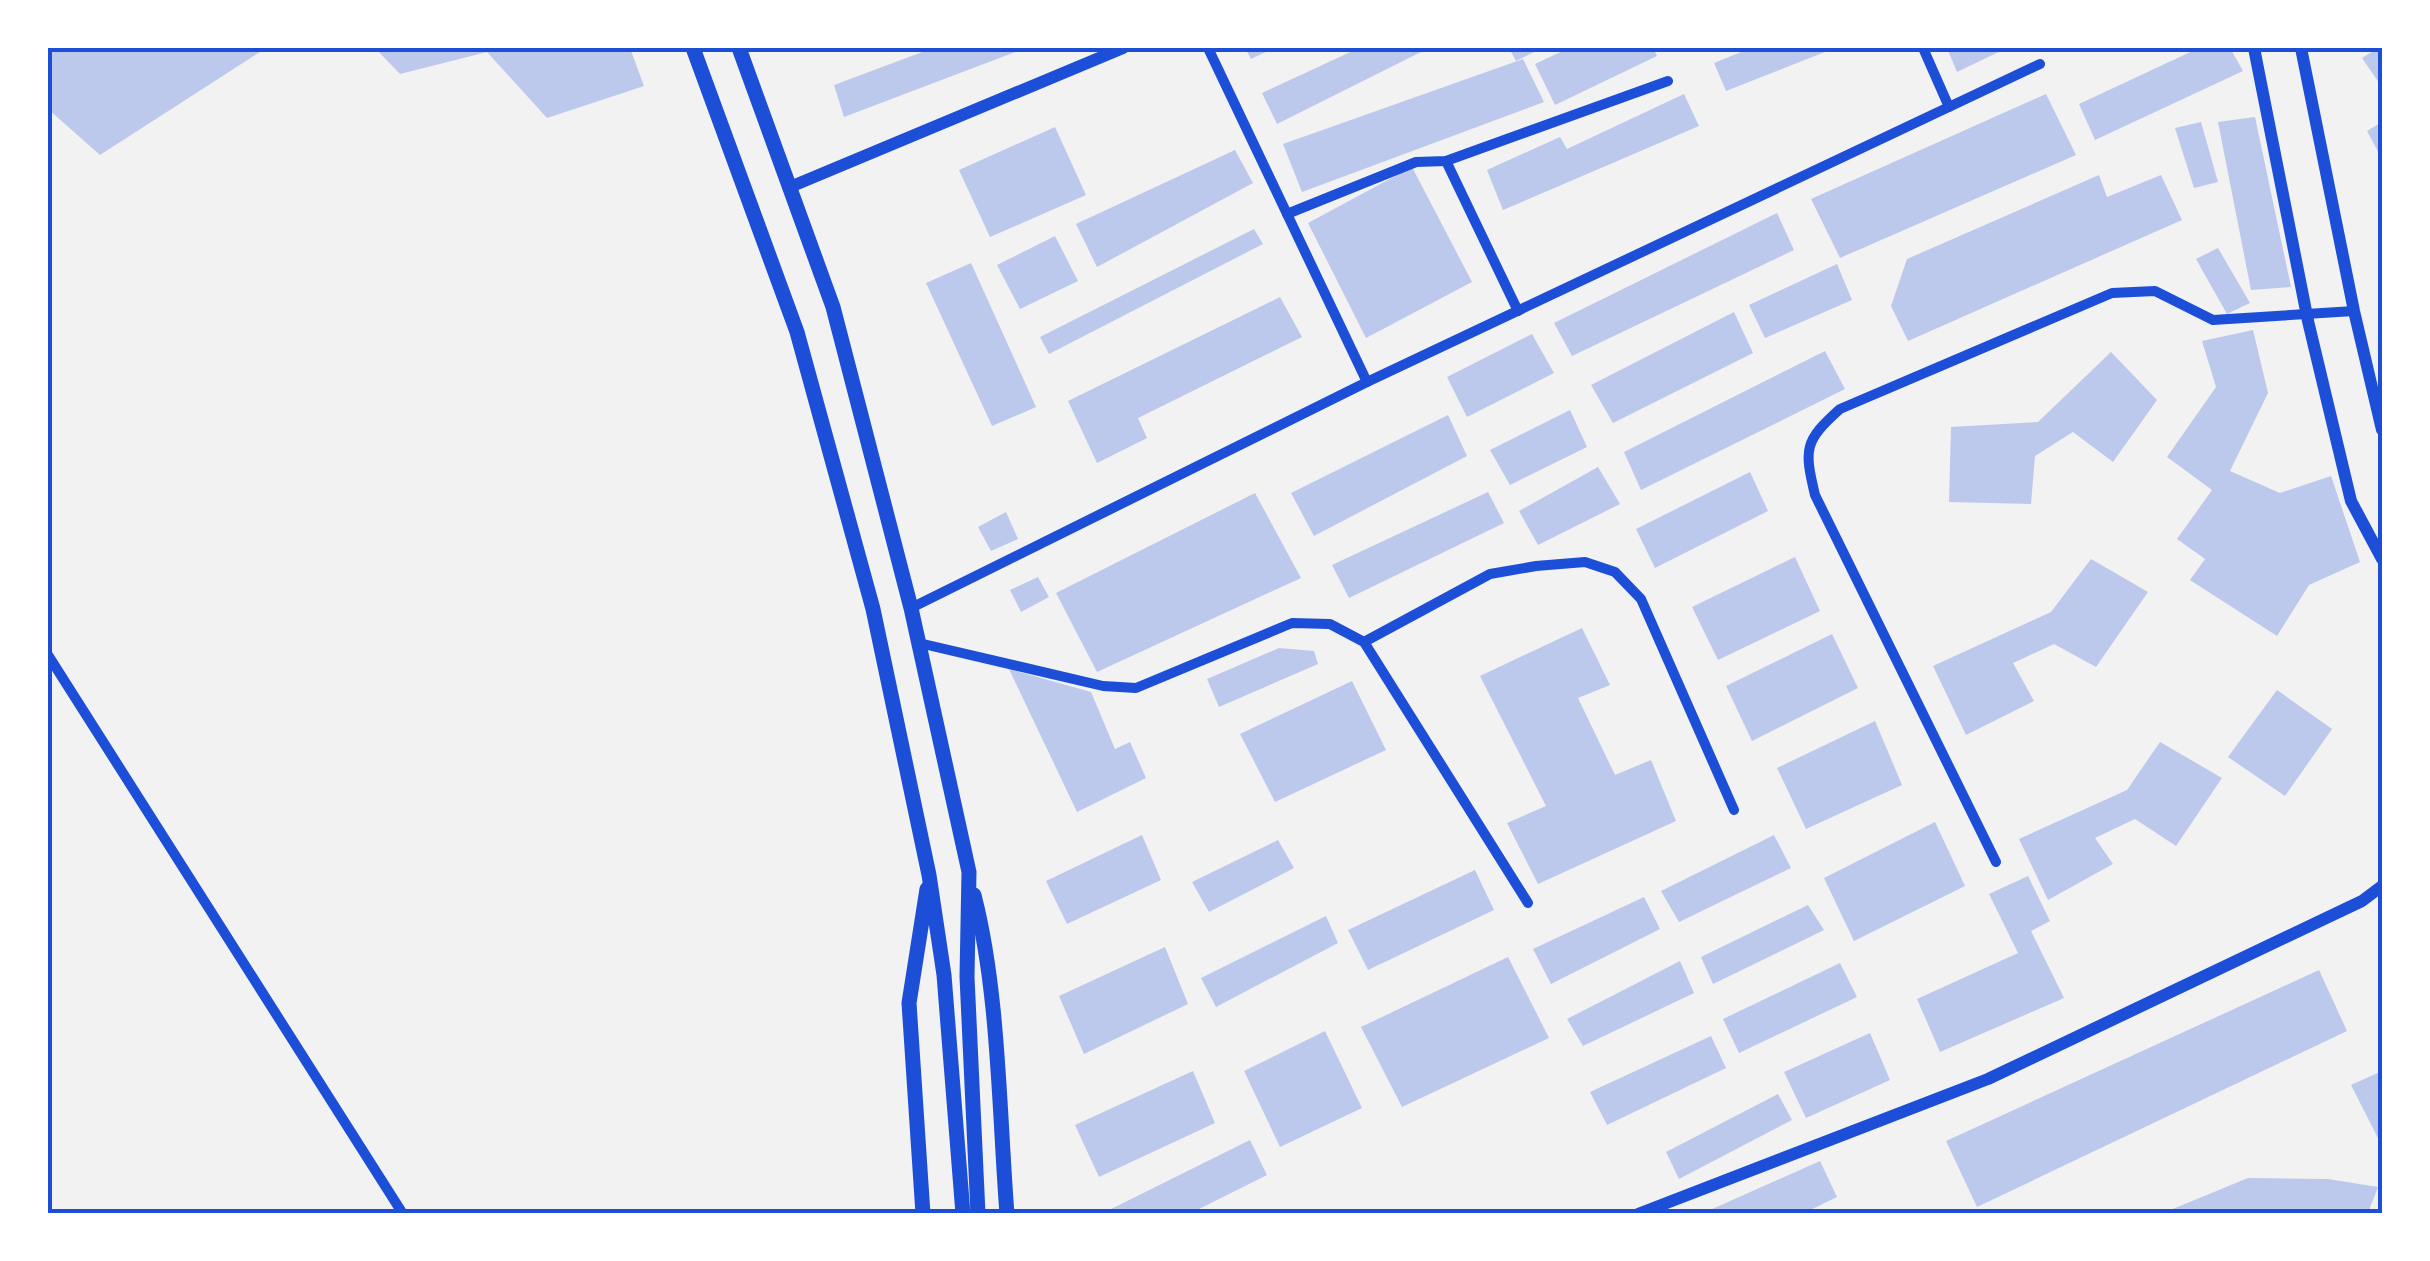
<svg xmlns="http://www.w3.org/2000/svg" width="2430" height="1261" viewBox="0 0 2430 1261" font-family="Overpass,sans-serif">
	<rect width="100%" height="100%" fill="#f2f2f2"/>
	<g fill="#bdc9ec">
		<path d="M48 48H266L100 155 48 109Z"/>
		<path d="M375 48H630L644 86 547 118 487 52 400 74Z"/>
		<path d="M933 48H1017L1018 51 844 117 834 85Z"/>
		<path d="M1245 48H1274L1251 59Z"/>
		<path d="M1359 48H1429L1277 124 1262 93Z"/>
		<path d="M1509 48H1542L1516 61Z"/>
		<path d="M1569 48H1653L1657 56 1555 105 1535 64Z"/>
		<path d="M1751 48H1835L1726 91 1714 63Z"/>
		<path d="M1947 48H2007L1957 72Z"/>
		<path d="M2199 48H2230L2243 71 2095 140 2079 104Z"/>
		<path d="M2378 48H2382V87L2362 58Z"/>
		<path d="M1523 59 1544 102 1302 192 1283 144Z"/>
		<path d="M1684 94 1699 126 1503 210 1487 170 1560 137 1567 149Z"/>
		<path d="M2046 94 2076 155 1840 258 1811 199Z"/>
		<path d="M2255 117 2291 287 2251 290 2218 122Z"/>
		<path d="M2201 122 2218 182 2194 188 2175 128Z"/>
		<path d="M2382 122V159L2367 131Z"/>
		<path d="M1055 127 1086 195 990 237 959 170Z"/>
		<path d="M1235 150 1253 183 1097 267 1076 224Z"/>
		<path d="M1412 167 1472 282 1366 338 1308 223Z"/>
		<path d="M2099 175 2107 197 2161 175 2182 220 1908 341 1891 306 1907 259Z"/>
		<path d="M1777 213 1794 250 1572 356 1554 323Z"/>
		<path d="M1254 229 1263 244 1049 354 1040 337Z"/>
		<path d="M1055 236 1078 281 1020 309 997 265Z"/>
		<path d="M2218 248 2250 303 2227 314 2196 259Z"/>
		<path d="M971 263 1036 407 992 426 926 283Z"/>
		<path d="M1837 264 1852 300 1765 338 1749 305Z"/>
		<path d="M1280 297 1302 337 1138 418 1147 438 1097 463 1068 401Z"/>
		<path d="M1734 312 1753 353 1613 423 1591 385Z"/>
		<path d="M2253 330 2268 393 2230 471 2280 493 2331 476 2360 562 2309 585 2277 636 2190 580 2205 559 2177 539 2212 490 2167 457 2216 387 2202 341Z"/>
		<path d="M1532 334 1554 373 1467 417 1447 377Z"/>
		<path d="M1825 351 1845 389 1641 490 1624 452Z"/>
		<path d="M2111 352 2157 400 2113 462 2073 432 2035 456 2031 504 1949 502 1951 427 2038 422Z"/>
		<path d="M1570 410 1587 447 1510 485 1490 450Z"/>
		<path d="M1448 415 1467 456 1314 536 1291 493Z"/>
		<path d="M1598 467 1620 504 1538 545 1519 511Z"/>
		<path d="M1750 472 1768 511 1655 568 1636 529Z"/>
		<path d="M1488 492 1504 523 1349 598 1332 565Z"/>
		<path d="M1255 493 1301 578 1097 672 1056 593Z"/>
		<path d="M1006 512 1018 539 991 551 978 527Z"/>
		<path d="M1795 557 1820 611 1718 660 1692 607Z"/>
		<path d="M2091 559 2148 592 2096 667 2054 644 2013 663 2034 701 1966 735 1933 666 2051 612Z"/>
		<path d="M1038 577 1049 597 1021 612 1010 590Z"/>
		<path d="M1582 628 1610 685 1578 698 1615 775 1651 760 1676 821 1538 884 1507 823 1546 806 1480 676Z"/>
		<path d="M1832 634 1858 688 1752 741 1726 686Z"/>
		<path d="M1279 648 1314 651 1318 664 1219 707 1207 679Z"/>
		<path d="M1009 669 1091 692 1115 749 1130 742 1146 778 1077 812Z"/>
		<path d="M1352 681 1386 750 1275 802 1240 734Z"/>
		<path d="M2277 690 2332 729 2285 796 2228 757Z"/>
		<path d="M1875 721 1902 785 1806 829 1777 768Z"/>
		<path d="M2160 742 2222 778 2176 846 2135 819 2095 838 2113 864 2048 900 2019 839 2127 790Z"/>
		<path d="M1935 822 1965 886 1854 941 1824 878Z"/>
		<path d="M1142 835 1161 880 1067 924 1046 881Z"/>
		<path d="M1774 835 1791 868 1679 922 1661 891Z"/>
		<path d="M1278 840 1294 868 1209 912 1192 882Z"/>
		<path d="M1475 870 1494 910 1368 970 1348 930Z"/>
		<path d="M2028 876 2050 921 2031 931 2064 998 1940 1052 1917 999 2018 953 1989 894Z"/>
		<path d="M1644 897 1660 929 1551 984 1533 949Z"/>
		<path d="M1808 905 1824 930 1713 984 1701 957Z"/>
		<path d="M1326 916 1338 943 1216 1007 1201 978Z"/>
		<path d="M1165 947 1188 1004 1084 1054 1059 996Z"/>
		<path d="M1508 957 1549 1038 1402 1107 1361 1027Z"/>
		<path d="M1680 961 1694 993 1583 1046 1567 1019Z"/>
		<path d="M1840 963 1857 997 1739 1053 1723 1019Z"/>
		<path d="M2319 970 2347 1031 1977 1207 1946 1141Z"/>
		<path d="M1325 1031 1362 1108 1280 1147 1244 1071Z"/>
		<path d="M1870 1033 1890 1080 1806 1118 1784 1072Z"/>
		<path d="M1711 1036 1726 1068 1607 1125 1590 1092Z"/>
		<path d="M1193 1071 1215 1123 1099 1177 1075 1125Z"/>
		<path d="M2382 1071V1146L2351 1085Z"/>
		<path d="M1778 1094 1792 1120 1679 1179 1666 1152Z"/>
		<path d="M1250 1140 1267 1175 1189 1214H1101Z"/>
		<path d="M1820 1161 1837 1197 1802 1214H1701Z"/>
		<path d="M2248 1178 2328 1179 2378 1187 2368 1213H2163Z"/>
	</g>
	<g fill="none" stroke-linecap="round" stroke-linejoin="round">
		<g stroke="#1d4ed8" stroke-width="10">
			<path d="M1208 48 1367 382"/>
			<path d="M1923 48 1949 107"/>
			<path d="M1446 161 1518 311"/>
			<path d="M1287 214 1416 162 1446 161 1668 81"/>
			<path d="M911 608 1367 382 2040 64"/>
			<path d="M1364 642 1490 574 1536 566 1585 562 1615 572 1641 599 1734 810"/>
			<path d="M919 643 1103 686 1136 688 1292 623 1330 624 1364 642 1528 903"/>
			<path d="M48 655 403 1214"/>
			<path d="M1996 862 1815 495C1804 449 1804 441 1840 409L2112 293 2155 291 2213 320 2354 311"/>
		</g>
		<g stroke="#1d4ed8" stroke-width="12">
			<path d="M2254 48 2308 321 2351 501 2382 559"/>
			<path d="M2301 48 2354 311 2382 430"/>
			<path d="M790 187 1123 48"/>
			<path d="M1638 1214 1988 1079 2362 901 2382 886"/>
		</g>
		<g stroke="#1d4ed8" stroke-width="15">
			<path d="M693 48 797 332 873 609 929 875 944 975 963 1214"/>
			<path d="M739 48 833 307 911 608 969 872 967 977 978 1214"/>
			<path d="M974 895C999 992 999 1112 1007 1214"/>
			<path d="M923 1214 909 1003 927 889"/>
		</g>
	</g>
	<rect width="2430" height="1261" fill="none" stroke="#ffffff" stroke-width="100"/>
	<rect x="50" y="50" width="2330" height="1161" fill="none" stroke="#1d4ed8" stroke-width="4"/>
</svg>
